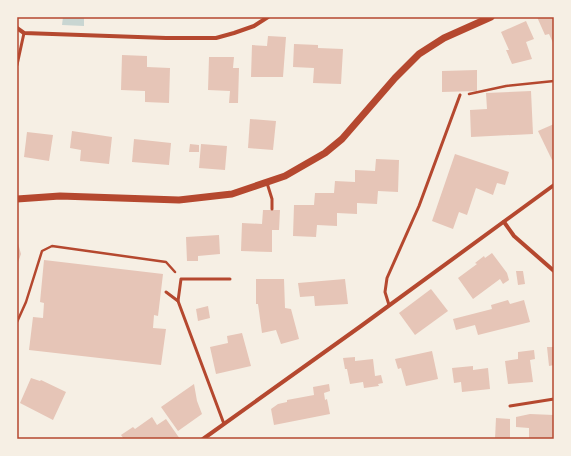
<svg xmlns="http://www.w3.org/2000/svg" width="571" height="456" viewBox="0 0 571 456" font-family="'DM Sans',sans-serif">
	<rect width="100%" height="100%" fill="#f6efe4"/>
	<path fill="#c9d6d2" d="M63 17H84V26L62 25Z"/>
	<g fill="#e6c5b7">
		<path d="M537 17H554V45L549 34 545 35Z"/>
		<path d="M526 21 534 39 526 42 532 59 512 64 506 50H509L501 32Z"/>
		<path d="M268 36 286 37 283 77H251L252 45 267 46Z"/>
		<path d="M294 44 318 45V48L343 49 341 84 313 83 314 68 293 67Z"/>
		<path d="M122 55 147 56V67L170 68 169 103 145 102V91L121 90Z"/>
		<path d="M209 57H234L233 68H239L238 103H229L230 91 208 90Z"/>
		<path d="M477 70V91L442 92V71Z"/>
		<path d="M531 91 533 134 471 137 470 110 487 109 486 93Z"/>
		<path d="M250 119 276 121 273 150 248 148Z"/>
		<path d="M554 124V159L552 160 538 131Z"/>
		<path d="M72 131 112 137 109 164 80 161 81 150 70 148Z"/>
		<path d="M27 132 53 135 49 161 24 157Z"/>
		<path d="M134 139 171 143 169 165 132 162Z"/>
		<path d="M190 144 199 145V152H189Z"/>
		<path d="M201 144 227 146 225 170 199 168Z"/>
		<path d="M455 154 509 172 505 185 497 183 493 195 476 188 467 215 459 212 453 229 432 221Z"/>
		<path d="M376 159 399 160 398 192 378 191 377 204 357 203V214L337 213V226L317 225 316 237 293 236 294 205H314L315 193H334L335 181 355 182V170L375 171Z"/>
		<path d="M263 210H280L279 230H272V252L241 251 242 223 262 224Z"/>
		<path d="M219 235 220 254 198 256V261H187L186 237Z"/>
		<path d="M17 240 21 254 17 265Z"/>
		<path d="M492 253 507 273 509 280 503 284 500 279 473 299 458 278 477 264 475 263 484 256 485 258Z"/>
		<path d="M44 260 163 274 158 316 154 315 153 328 166 329 161 365 29 350 33 317 43 318 44 303 40 302Z"/>
		<path d="M516 271H523L525 284 518 285Z"/>
		<path d="M256 279H284L285 308 291 309 299 339 281 344 276 330 262 333 258 304H256Z"/>
		<path d="M345 279 348 304 315 306 314 296 300 297 298 283Z"/>
		<path d="M431 289 448 311 415 335 399 313Z"/>
		<path d="M508 300 510 304 524 300 530 322 478 335 475 325 456 330 453 319 492 309 491 305Z"/>
		<path d="M208 306 210 318 198 321 196 309Z"/>
		<path d="M242 333 251 366 216 374 210 347 228 343 227 336Z"/>
		<path d="M547 347H554V365L549 366Z"/>
		<path d="M534 350 535 359 530 360 533 382 508 384 505 361 518 359V352Z"/>
		<path d="M432 351 438 379 406 386 401 368 398 369 395 359Z"/>
		<path d="M355 357V361L373 359 375 376 381 375 383 383 378 384 379 386 364 388 363 382 350 384 347 369H345L343 358Z"/>
		<path d="M473 366V370L488 368 490 389 462 392 461 382 454 383 452 368Z"/>
		<path d="M31 378 40 381 41 380 66 392 53 420 20 403Z"/>
		<path d="M194 384 197 401 202 414 178 431 161 407Z"/>
		<path d="M329 384 330 391 324 393 325 400 327 399 330 414 274 425 271 409 278 404 287 402V400L314 395 313 387Z"/>
		<path d="M530 414 554 415V439H529V428L516 427V417Z"/>
		<path d="M152 417 157 425 166 419 180 439H124L121 435 133 427 135 429Z"/>
		<path d="M496 418 510 419V439H495Z"/>
	</g>
	<g fill="none" stroke-linecap="round" stroke-linejoin="round">
		<g stroke="#b5482f" stroke-width="2.5">
			<path d="M469 94 506 86 554 81"/>
			<path d="M17 322 26 302 42 251 52 246 166 262 175 272"/>
		</g>
		<g stroke="#b5482f" stroke-width="3">
			<path d="M17 65 24 33"/>
			<path d="M267 183 272 199V209"/>
			<path d="M166 292 178 301 224 424"/>
			<path d="M178 301 181 279H230"/>
			<path d="M389 305 385 292 387 278 419 206 460 95"/>
			<path d="M510 406 554 399"/>
		</g>
		<g stroke="#b5482f" stroke-width="4">
			<path d="M17 28 24 33 166 38H216L234 33 254 26 268 17"/>
			<path d="M504 222 514 236 554 271"/>
			<path d="M203 439 361 326 554 185"/>
		</g>
		<path stroke="#b5482f" stroke-width="7" d="M17 199 60 196 179 200 232 194 285 176 325 153 342 139 395 78 419 54 444 38 491 17"/>
	</g>
	<rect width="571" height="456" fill="none" stroke="#f6efe4" stroke-width="36"/>
	<rect x="18" y="18" width="535" height="420" fill="none" stroke="#b5482f" stroke-width="1.5"/>
</svg>
